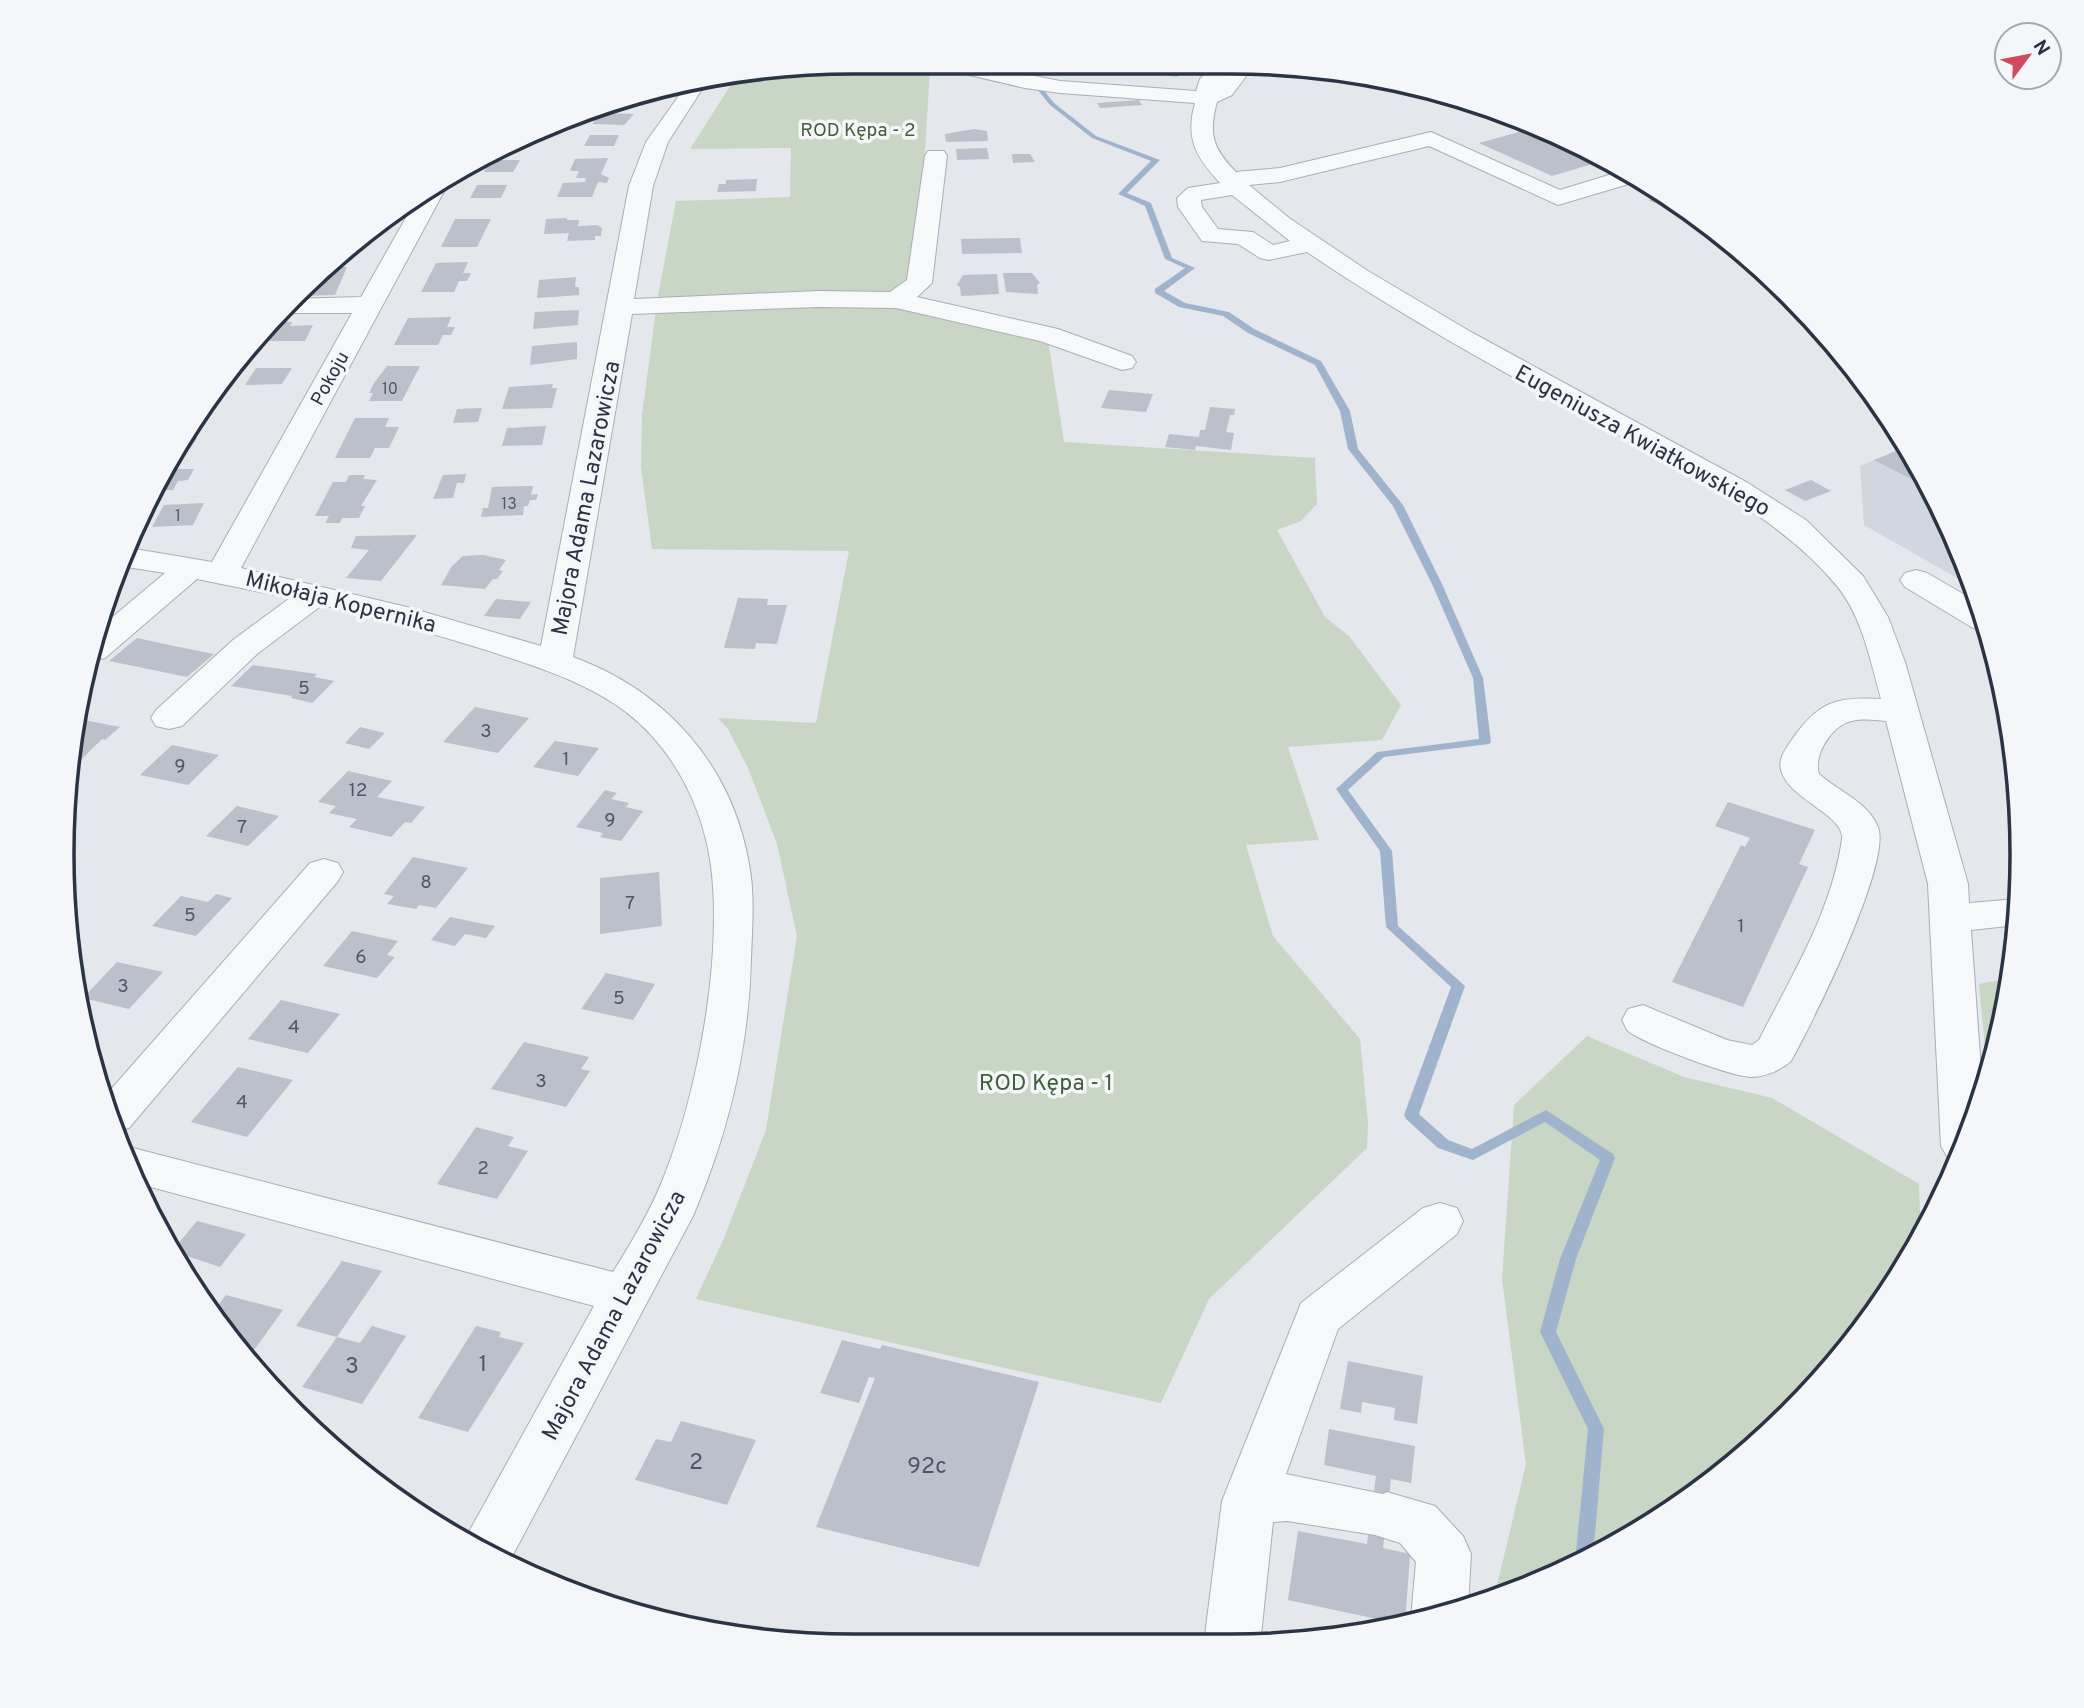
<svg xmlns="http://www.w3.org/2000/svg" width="2084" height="1708" viewBox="0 0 2084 1708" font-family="Overpass,sans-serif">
	<rect width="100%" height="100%" fill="#e4e7ec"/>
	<path fill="#d2d6de" d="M1906 447 1941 504 1973 587 1864 525 1860 466Z"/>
	<g fill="#c9d6c5">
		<path d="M854 61H887L930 71 917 277 898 292 657 301 676 201 790 197 791 148 690 149 736 77Z"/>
		<path d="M884 302 1048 340 1064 442 1315 458 1317 504 1301 521 1277 530 1325 617 1349 636 1401 705 1382 740 1288 747 1319 840 1246 845 1273 936 1360 1039 1368 1122 1367 1148 1209 1299 1161 1403 696 1299 724 1238 766 1130 797 936 777 844 748 768 728 729 718 718 816 723 849 551 652 549 641 467 642 415 656 310Z"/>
		<path d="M2011 978 1988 1077 1979 984Z"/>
		<path d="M1587 1036 1684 1077 1772 1098 1919 1184 1921 1240 1916 1251 1826 1377 1712 1483 1580 1565 1494 1598 1526 1464 1502 1279 1514 1105Z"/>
	</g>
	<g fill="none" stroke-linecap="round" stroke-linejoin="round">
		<path fill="#9fb4cc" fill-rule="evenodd" d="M1015 62H1021L1054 103 1096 136 1160 160 1127 193 1151 203 1172 258 1195 268 1164 291 1185 303 1229 312 1254 329 1321 361 1350 411 1358 449 1403 505 1442 584 1483 678 1491 742 1489 744 1384 757 1348 790 1392 851 1398 926 1465 986 1419 1114 1448 1140 1472 1149 1546 1110 1613 1154 1615 1158 1576 1259 1556 1332 1604 1429 1593 1557 1577 1566 1575 1563 1588 1429 1540 1332 1560 1259 1600 1160 1545 1122 1473 1160 1438 1148 1406 1119 1404 1115 1451 987 1386 927 1380 851 1336 789 1377 752 1479 739 1473 678 1432 584 1393 506 1348 449 1340 411 1315 365 1248 333 1223 316 1179 307 1155 293V289L1185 268 1165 259 1145 206 1118 194 1151 161 1092 138 1050 105Z"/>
	</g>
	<g fill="#bbc0ca">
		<path d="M1046 62H1063L1066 70 1050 71Z"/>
		<path d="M1148 62 1190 63 1177 77 1139 72Z"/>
		<path d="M649 88H654L641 103 611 104Z"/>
		<path d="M1139 100 1142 105 1100 108 1097 103Z"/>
		<path d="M600 113 634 114 624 125 592 124Z"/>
		<path d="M1541 126 1606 160 1552 176 1479 143Z"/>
		<path d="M974 129 987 131 988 141 946 142 945 134Z"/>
		<path d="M590 135H619L614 146H584Z"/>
		<path d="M987 148 989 159 957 160 956 149Z"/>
		<path d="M1012 154H1030L1035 162 1013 163Z"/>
		<path d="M608 158 601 174 609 178 607 183 598 182 592 197H557L563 183 585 182 586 178H576L579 171H570L575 159Z"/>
		<path d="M491 160H520L513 172H484Z"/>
		<path d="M757 179 756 191 717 192 719 184H726V180Z"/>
		<path d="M477 185H507L501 198H470Z"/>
		<path d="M1668 194 1670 195 1703 221 1699 222 1648 200Z"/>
		<path d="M567 218V220H579L578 226 597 225 602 228 601 236H595V240L567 241 569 233 544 234 546 219Z"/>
		<path d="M455 219H491L477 247H441Z"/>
		<path d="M1020 238 1022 253 962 254 961 239Z"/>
		<path d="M468 262 463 273H471L467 281H459L454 292H421L436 263Z"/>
		<path d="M328 267H347L335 295 301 296 309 282 318 281 321 277H315Z"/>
		<path d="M1003 273H1032L1040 283 1037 285 1038 294 1006 292Z"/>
		<path d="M997 274 999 294 961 296 960 287 957 285 963 275Z"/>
		<path d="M576 277 575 287H579V295L537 298 539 280Z"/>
		<path d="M579 310 578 325 533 329 535 312Z"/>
		<path d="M451 317 447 327H455L451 335H443L438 345H394L408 318Z"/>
		<path d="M280 322H292L290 326 313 325 305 341H269Z"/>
		<path d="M577 342V359L530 365 532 346Z"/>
		<path d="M387 366H420L402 401H369L373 393H369L374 383Z"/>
		<path d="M256 368H292L282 384 245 385Z"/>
		<path d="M553 384 552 388H557L552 408 502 409 509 387Z"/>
		<path d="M1109 390 1153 394 1146 412 1101 408Z"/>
		<path d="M1210 407 1235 409 1234 415H1230L1226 432 1234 433 1231 450 1196 446 1195 450 1165 447 1169 434 1199 437 1200 430H1205Z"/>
		<path d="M482 408 478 422 453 423 457 409Z"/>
		<path d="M355 418H389L385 427H399L389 448H375L370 458H335Z"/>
		<path d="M546 426 542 445 502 446 507 428Z"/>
		<path d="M187 430H191L186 439 197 438 190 449H177Z"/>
		<path d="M1906 447 1908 451 1926 480 1919 483 1874 460Z"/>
		<path d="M179 466 177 469H194L188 480 178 481 173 490H157L167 470Z"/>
		<path d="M466 474 464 483H457L453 498 433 499 443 475Z"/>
		<path d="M349 475H365L363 479 377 480 361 506H365L359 518H342L340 523H325L329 516H315L333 482H346Z"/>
		<path d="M1811 480 1831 491 1805 501 1785 490Z"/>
		<path d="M533 486 531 495 538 494 536 500H530L528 506H524L523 515 481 517 483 508H488L492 487Z"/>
		<path d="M204 503 193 525 152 527 164 505Z"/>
		<path d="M417 535 381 581 346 578 369 550 351 548 356 536Z"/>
		<path d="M483 555 506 560 499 570 503 571 497 579H493L485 589 441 585 452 566 463 556Z"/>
		<path d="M738 598 768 599 767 605H787L777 644 756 643 755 649 724 648Z"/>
		<path d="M496 599 531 602 520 619 484 616Z"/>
		<path d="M137 638 174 646 214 654 187 677 109 661Z"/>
		<path d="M253 665 317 674 314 677 334 681 312 703 291 698 292 696 231 686Z"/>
		<path d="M475 707 529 718 498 753 443 742Z"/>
		<path d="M79 719 120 727 105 740 102 739 81 760 72 758Z"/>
		<path d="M360 727 385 733 369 749 345 743Z"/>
		<path d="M555 741 599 748 578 776 533 767Z"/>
		<path d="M172 745 219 755 188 785 140 775Z"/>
		<path d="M348 771 392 781 377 797 425 807 411 823 405 822 391 837 349 827 357 819 329 813 336 806 318 802Z"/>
		<path d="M605 790 617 793 611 799 629 803 626 807 643 811 621 841 600 837 603 833 576 827Z"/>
		<path d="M1728 802 1815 830 1799 864 1808 867 1743 1007 1672 982 1741 845 1745 847 1750 838 1715 826Z"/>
		<path d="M237 806 279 816 248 846 206 836Z"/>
		<path d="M413 857 468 868 436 908 419 905 416 909 387 904 394 896 384 894Z"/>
		<path d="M659 872 662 926 600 934V878Z"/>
		<path d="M216 894 232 898 196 936 152 926 181 896 208 902Z"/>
		<path d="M450 917 474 922 495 926 486 938 465 934 455 946 431 940Z"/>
		<path d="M352 931 398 941 387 955 395 957 377 978 323 966Z"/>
		<path d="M117 962 163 972 129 1009 83 998Z"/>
		<path d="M606 973 655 984 633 1020 581 1009Z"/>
		<path d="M281 1000 340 1014 308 1053 248 1039Z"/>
		<path d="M524 1042 589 1057 581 1069 590 1071 566 1107 491 1089Z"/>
		<path d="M238 1067 293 1080 247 1137 191 1122Z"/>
		<path d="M476 1127 514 1137 508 1146 528 1151 497 1199 437 1184Z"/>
		<path d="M197 1221 246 1234 220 1267 172 1251Z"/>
		<path d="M342 1261 382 1271 337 1337 296 1326Z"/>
		<path d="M226 1295 283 1310 247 1360 225 1336 211 1315Z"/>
		<path d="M372 1326 406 1336 362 1404 302 1387 337 1337 360 1343Z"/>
		<path d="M476 1326 501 1332 499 1337 524 1343 468 1432 418 1418Z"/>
		<path d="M842 1340 880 1349 882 1345 1039 1382 979 1567 816 1527 875 1378 869 1377 859 1403 820 1393Z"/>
		<path d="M1348 1361 1423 1376 1417 1424 1394 1420 1395 1408 1362 1402 1361 1413 1340 1409Z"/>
		<path d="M681 1421 756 1440 727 1505 635 1480 656 1439 671 1442Z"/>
		<path d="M1329 1429 1415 1446 1411 1483 1391 1479 1383 1548 1410 1554 1405 1625 1288 1600 1298 1531 1367 1544 1376 1476 1324 1465Z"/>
	</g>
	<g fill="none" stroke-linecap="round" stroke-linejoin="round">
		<g stroke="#a9aeb7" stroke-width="2">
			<g id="minor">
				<path d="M928 62H964L1060 81 1196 91 1200 79 1216 63H1256L1232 95 1217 102C1208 134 1213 149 1236 172L1280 168 1431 132 1560 190 1625 170 1642 180 1558 205 1429 146 1280 182 1249 185 1289 218 1368 271 1471 332 1748 483 1806 520 1863 576 1888 617 1905 662 1968 884 1969 903 2018 899 2017 925 1971 930 1983 1098 1957 1161 1948 1158 1941 1146 1928 884 1886 721C1875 720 1863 718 1852 721 1832 725 1813 755 1819 774 1838 791 1868 802 1878 827 1892 863 1812 1024 1791 1061 1781 1070 1765 1077 1751 1077 1730 1076 1641 1043 1627 1030 1625 1027 1624 1023 1622 1020L1628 1009 1643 1005 1727 1040 1752 1045 1759 1040C1791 977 1832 911 1842 839 1845 815 1788 799 1781 770 1778 759 1785 750 1791 741 1817 703 1834 696 1881 699 1871 663 1862 616 1837 586 1777 514 1688 474 1607 429 1505 373 1403 317 1307 252L1269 260 1260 258 1238 244 1202 241 1178 207 1177 198 1188 188 1220 183C1196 157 1185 139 1195 103L1060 93 1025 88 931 66ZM1232 195 1290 241 1273 245 1253 232 1218 229 1202 207 1201 200Z"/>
				<path d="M708 80 668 142 653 186 634 299 818 291 890 292 907 280 925 156 928 151H944L947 156 932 283 917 297 1058 329 1132 356 1136 362 1132 368 1122 370 1040 341 896 308 818 307 632 314 573 657C666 691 732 765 749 864 755 895 752 928 751 959 749 1049 728 1134 693 1216L507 1566 465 1539 594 1306 136 1183 124 1148 129 1147 613 1272C631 1243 648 1215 661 1184 697 1097 723 960 711 866 703 807 674 749 626 712 585 681 534 666 486 650 432 633 377 618 322 605L257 654 182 726 169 729 156 726 151 718 156 710 233 640 290 598 197 579 105 658 91 661 97 630 165 573 120 566 129 548 212 562 352 313H277L289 299 361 297 416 200 443 179 448 184 241 568 407 607 541 646 629 186 646 142 688 83Z"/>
				<path d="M1916 570 1927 573 1979 603 1989 630 1973 628 1905 587 1900 580 1905 573Z"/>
				<path d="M324 859 338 863 343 872 338 881 129 1128 118 1131 106 1095 310 863Z"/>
				<path d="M1440 1203 1457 1208 1463 1221 1457 1234 1338 1329 1286 1474 1383 1494 1387 1492 1435 1506 1463 1536 1471 1554 1468 1607 1435 1620 1413 1623 1411 1618 1416 1562 1400 1543 1375 1535 1287 1521 1273 1522 1261 1635 1263 1645H1207L1205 1635 1222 1501 1301 1303 1423 1208Z"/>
			</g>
		</g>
		<use href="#minor" fill="#f7f8fa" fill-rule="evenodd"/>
	</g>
	<g text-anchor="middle" stroke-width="7" stroke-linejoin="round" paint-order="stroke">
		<g font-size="16" fill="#4f5766">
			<text x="390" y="394">10</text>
			<text x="509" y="509">13</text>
			<text x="178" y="521">1</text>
		</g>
		<g font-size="19" fill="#3f6138" stroke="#f4f6f9">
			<text x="858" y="136">ROD Kępa - 2</text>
		</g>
		<g font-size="19" fill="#2b3445" stroke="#f4f6f9">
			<text transform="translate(329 378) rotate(-61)" y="7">Pokoju</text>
		</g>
		<g font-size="19" fill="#4f5766">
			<text x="304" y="694">5</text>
			<text x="486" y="737">3</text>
			<text x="566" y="765">1</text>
			<text x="180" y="772">9</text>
			<text x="358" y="796">12</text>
			<text x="610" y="826">9</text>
			<text x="242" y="833">7</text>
			<text x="426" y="888">8</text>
			<text x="630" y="909">7</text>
			<text x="190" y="921">5</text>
			<text x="1741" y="932">1</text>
			<text x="361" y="963">6</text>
			<text x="123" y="992">3</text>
			<text x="619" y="1004">5</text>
			<text x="294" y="1033">4</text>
			<text x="541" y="1087">3</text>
			<text x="242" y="1108">4</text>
			<text x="483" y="1174">2</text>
		</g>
		<g font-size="23" fill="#2b3445" stroke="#f4f6f9">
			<text transform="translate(1643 440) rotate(29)" y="8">Eugeniusza Kwiatkowskiego</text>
			<text transform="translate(585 498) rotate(-79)" y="8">Majora Adama Lazarowicza</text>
			<text transform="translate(341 601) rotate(14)" y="8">Mikołaja Kopernika</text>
			<text transform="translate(613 1315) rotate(-62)" y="8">Majora Adama Lazarowicza</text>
		</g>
		<g font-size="23" fill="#3f6138" stroke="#f4f6f9">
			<text x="1046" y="1090">ROD Kępa - 1</text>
		</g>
		<g font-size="23" fill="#4f5766">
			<text x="483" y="1371">1</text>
			<text x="352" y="1373">3</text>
			<text x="696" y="1469">2</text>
			<text x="927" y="1473">92c</text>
		</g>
	</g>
	<path d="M0 0H2084V1708H0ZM854 74H1230A780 780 0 0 1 2010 854V854A780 780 0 0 1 1230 1634H854A780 780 0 0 1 74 854V854A780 780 0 0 1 854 74Z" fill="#f4f6f9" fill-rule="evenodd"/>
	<path fill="none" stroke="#2b3445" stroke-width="3.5" d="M854 74H1230A780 780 0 0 1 2010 854V854A780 780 0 0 1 1230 1634H854A780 780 0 0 1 74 854V854A780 780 0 0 1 854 74Z"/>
	<g transform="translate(2028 56) rotate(58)"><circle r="33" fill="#f4f6f9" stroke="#a4a8b1" stroke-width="2"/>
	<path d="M0-5L12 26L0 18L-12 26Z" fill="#d1495b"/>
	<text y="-10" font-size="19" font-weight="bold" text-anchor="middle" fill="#2b3445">N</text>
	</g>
</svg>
